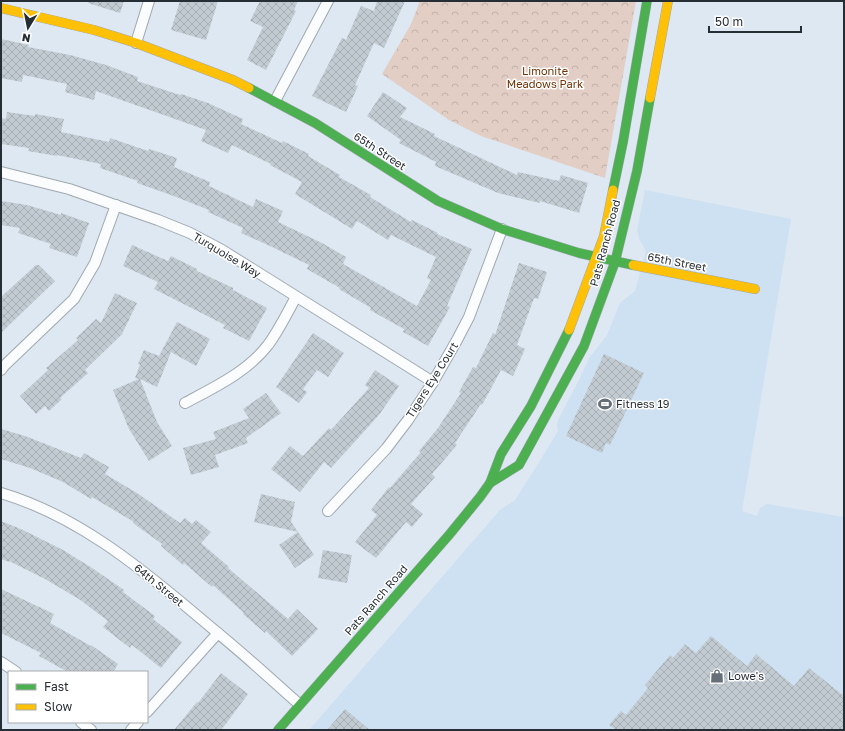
<svg xmlns="http://www.w3.org/2000/svg" width="845" height="731" viewBox="0 0 845 731" font-family="'Golos Text',sans-serif">
	<defs>
		<pattern id="park-crowns" width="20" height="18" patternUnits="userSpaceOnUse"><rect width="20" height="18" fill="#e2cec5"/><path d="M2 6a3 3 0 1 1 6 0M12 15a3 3 0 1 1 6 0" fill="none" stroke="#c2b1aa"/></pattern>
		<pattern id="building-cross-hatch" width="8" height="8" patternUnits="userSpaceOnUse"><rect width="8" height="8" fill="#c2cbd2"/><path d="M0 0l8 8M0 8l8-8" fill="none" stroke="#a7afb5"/></pattern>
	</defs>
	<rect width="100%" height="100%" fill="#dde8f2"/>
	<path fill="#cee1f2" d="M645 190 791 219 742 511 757 516 760 508 767 504 844 517V730H309L500 510 515 500 538 464 558 431 557 426 558 420 580 378 589 358 607 335 620 303 635 291 646 251 639 239 637 230Z"/>
	<path fill="url(#park-crowns)" d="M420 1H636L605 178 481 136 449 120 382 74 411 24Z"/>
	<g fill="url(#building-cross-hatch)">
		<path d="M89 1H124L120 13 88 3Z"/>
		<path d="M180 1H218L206 40 171 30Z"/>
		<path d="M260 1H298L294 10 296 11 266 70 247 60 263 27 250 21Z"/>
		<path d="M377 1H405L384 48 374 43 355 85 358 86 346 112 312 96 342 38 346 40 361 6 374 11Z"/>
		<path d="M1 39 29 45 28 47 70 55 106 65 138 77 137 81 180 95 181 94 208 103 243 119 241 124 282 143 283 141 309 154 308 156 340 175 339 177 371 195 370 197 411 222 412 220 438 233 437 234 472 249 447 306 450 307 428 346 403 332 404 329 370 310 371 308 339 289 340 288 307 269 309 265 268 245 241 233 243 228 208 212 209 210 171 195 137 183 138 181 100 168 101 164 57 155V156L28 151 29 148 1 144V118L6 119 7 112 35 116V114L64 119 61 132 109 142 110 138 148 151 149 149 177 158 174 167 210 182 209 186 253 207 256 199 283 211 278 222 322 243 346 257 343 264 417 306 431 280 427 278 436 257 391 235 388 240 357 221 352 229 295 194 302 182 270 165 271 164 232 145 228 153 201 141 206 130 96 91 94 100 65 92 67 84 23 75 22 82 1 78Z"/>
		<path d="M383 92 407 108 400 117 435 134 434 136 517 175 518 172 559 181 561 175 588 183 579 213 540 201V203L498 193 435 166 436 162 399 143 401 140 367 116Z"/>
		<path d="M1 201 27 205 61 215V213L89 223 77 257 49 248 51 244 18 233 20 228 1 225Z"/>
		<path d="M132 245 168 261 171 256 197 269V271L233 288V290L267 308 249 341 223 328 225 325 154 289 158 282 123 266Z"/>
		<path d="M519 263 547 272 538 299 534 298 517 345 525 349 513 376 501 370 482 405 481 404 455 443 457 445 432 474 435 477 411 504 423 514 412 527 406 522 376 558 355 542 377 515 371 510 389 487 390 488 421 452 419 451 438 428 461 393 459 392 473 367 476 368 493 333 495 335Z"/>
		<path d="M36 265H39L55 281 1 333V297Z"/>
		<path d="M115 293 137 303 122 334 85 370 88 373 60 398 62 399 49 411 45 406 36 414 20 396 48 370 46 368 78 340 76 338 96 319 101 323Z"/>
		<path d="M177 322 210 339 196 366 171 352 157 387 140 379 157 422 172 446 149 461 129 429 113 390 139 379 135 378 140 364H138L144 350 159 356Z"/>
		<path d="M313 333 344 353 328 377 317 370 303 389 307 392 299 403 276 387Z"/>
		<path d="M604 354 644 373 610 445 606 443 602 453 566 436Z"/>
		<path d="M375 370 399 386 379 415 331 468 324 462 300 492 271 469 290 446 303 456 329 428 331 430 369 388 365 385Z"/>
		<path d="M266 393 281 413 246 438 248 443 215 455 219 467 191 475 183 448 216 439 213 432 249 418 243 409Z"/>
		<path d="M1 429 25 436 81 458 84 453 109 467 105 474 137 493 180 523 185 518 192 524 196 520 211 532 201 543 229 567 228 568 288 619 297 609 318 629 292 656 266 631 265 633 243 614 244 613 213 585 212 587 184 563 183 565 161 546 162 544 133 523 134 522 92 497 91 499 63 482 30 468 1 459Z"/>
		<path d="M261 494 295 502 291 522 298 532 254 522Z"/>
		<path d="M1 521 23 530 63 550 92 568 124 590 123 592 155 616 153 619 182 642 161 668 132 645 130 648 103 627 108 621 79 599 45 579 9 561V562L1 559Z"/>
		<path d="M298 532 314 555 295 568 279 545Z"/>
		<path d="M323 550 352 555 347 583 318 578Z"/>
		<path d="M1 589 54 614 50 623 91 646V645L118 664 113 672H68L39 656 41 653 1 633Z"/>
		<path d="M711 636 747 666 756 654 794 686 809 668 844 696V730H616L609 725 621 711 626 715 648 688 645 685 670 655 673 658 685 644 696 653Z"/>
		<path d="M221 673 248 694 225 725 221 730H174L197 702 198 703Z"/>
		<path d="M345 709 370 730H327Z"/>
	</g>
	<g fill="none" stroke-linecap="round" stroke-linejoin="round">
		<g stroke="#a0a8af" stroke-width="12">
			<g id="street">
				<path d="M136 43 149 1"/>
				<path d="M275 101 328 1"/>
				<path d="M1 172 69 189 158 220 190 233 222 250 433 382"/>
				<path d="M1 370 4 366 74 299 95 263 116 205"/>
				<path d="M185 403C215 387 247 372 268 345 279 330 287 313 296 297"/>
				<path d="M1 493C75 515 136 564 194 613 214 630 234 646 254 664 269 677 284 691 299 704"/>
				<path d="M328 511 386 449 408 420 433 382 457 340 469 317 502 229"/>
				<path d="M1 662 16 672"/>
				<path d="M147 712 218 633"/>
				<path d="M81 722 91 730"/>
				<path d="M131 730 138 722"/>
			</g>
		</g>
		<g stroke="#a0a8af" stroke-width="10">
			<g id="fast">
				<path d="M249 88 315 123 438 201 502 229 579 253 633 265"/>
				<path d="M613 190 623 142 647 1"/>
				<path d="M490 483 519 465 584 346 615 262 637 171 650 98"/>
				<path d="M278 730 449 535 480 497 490 483 501 454 531 406 569 330"/>
			</g>
		</g>
		<g stroke="#a0a8af" stroke-width="10">
			<g id="slow">
				<path d="M1 8 94 30 136 43 233 80 249 88"/>
				<path d="M650 98 668 1"/>
				<path d="M633 265 755 289"/>
				<path d="M569 330 604 236 613 190"/>
			</g>
		</g>
		<use href="#street" stroke="#fafcfd" stroke-width="10"/>
		<use href="#fast" stroke="#4caf50" stroke-width="9"/>
		<use href="#slow" stroke="#ffc107" stroke-width="9"/>
	</g>
	<defs>
		<g id="stadium-bare" transform="scale(1.08)"><path d="M0-5a6.5 5 0 1 0 0 10a6.5 5 0 1 0 0-10ZM-3.5-1.8h7v3.6h-7Z" fill="#666f77" stroke="#fff" stroke-width="2.5" paint-order="stroke"/></g>
		<g id="shop-bare" transform="scale(1.08)"><path d="M-5-2.5h2.3a2.7 3.5 0 0 1 5.4 0H5L5.5 6h-11ZM-1.5-2.5h3a1.5 2.3 0 0 0-3 0Z" fill="#666f77" stroke="#fff" stroke-width="2.5" paint-order="stroke"/></g>
	</defs>
	<g fill-rule="evenodd">
		<use href="#stadium-bare" x="605" y="404"/>
		<use href="#shop-bare" x="717" y="676"/>
	</g>
	<g text-anchor="middle" stroke-width="3" stroke-linejoin="round" paint-order="stroke">
		<g font-size="11" fill="#6f3306" stroke="#fff">
			<text x="545" y="75">Limonite<tspan x="545" dy="13">Meadows Park</tspan></text>
		</g>
		<g font-size="11" fill="#262e35" stroke="#fff">
			<text transform="translate(380 151) rotate(33)" y="4">65th Street</text>
			<text transform="translate(605 243) rotate(-75)" y="4">Pats Ranch Road</text>
			<text transform="translate(227 255) rotate(31)" y="4">Turquoise Way</text>
			<text transform="translate(677 262) rotate(11)" y="4">65th Street</text>
			<text transform="translate(432 380) rotate(-58)" y="4">Tigers Eye Court</text>
			<text transform="translate(159 585) rotate(39)" y="4">64th Street</text>
			<text transform="translate(376 600) rotate(-49)" y="4">Pats Ranch Road</text>
		</g>
		<g font-size="11" fill="#262e35" stroke="#fff" text-anchor="start">
			<text x="616" y="408">Fitness 19</text>
			<text x="728" y="680">Lowe's</text>
		</g>
	</g>
	<rect width="845" height="731" fill="none" stroke="#262e35" stroke-width="4"/>
	<rect x="8" y="671" width="140" height="52" fill="#ffffff" stroke="#a8abae"/>
	<rect x="16" y="684" width="20" height="6" fill="#4caf50" stroke="#a8abae"/>
	<text x="44" y="691" font-size="12" fill="#262e35">Fast</text>
	<rect x="16" y="704" width="20" height="6" fill="#ffc107" stroke="#a8abae"/>
	<text x="44" y="711" font-size="12" fill="#262e35">Slow</text>
	<g transform="translate(28 28) rotate(190)" stroke="#ffffff" stroke-width="3" paint-order="stroke">
	<path d="M0-3L7 15L0 10L-7 15Z" fill="#262e35"/>
	<text y="-6" font-size="11" font-weight="bold" text-anchor="middle" fill="#262e35">N</text>
	</g>
	<path d="M709 26v6h92v-6" fill="none" stroke="#262e35" stroke-width="2"/>
	<text x="715" y="26" font-size="12" fill="#262e35" stroke="#ffffff" stroke-width="3" paint-order="stroke">50 m</text>
</svg>
